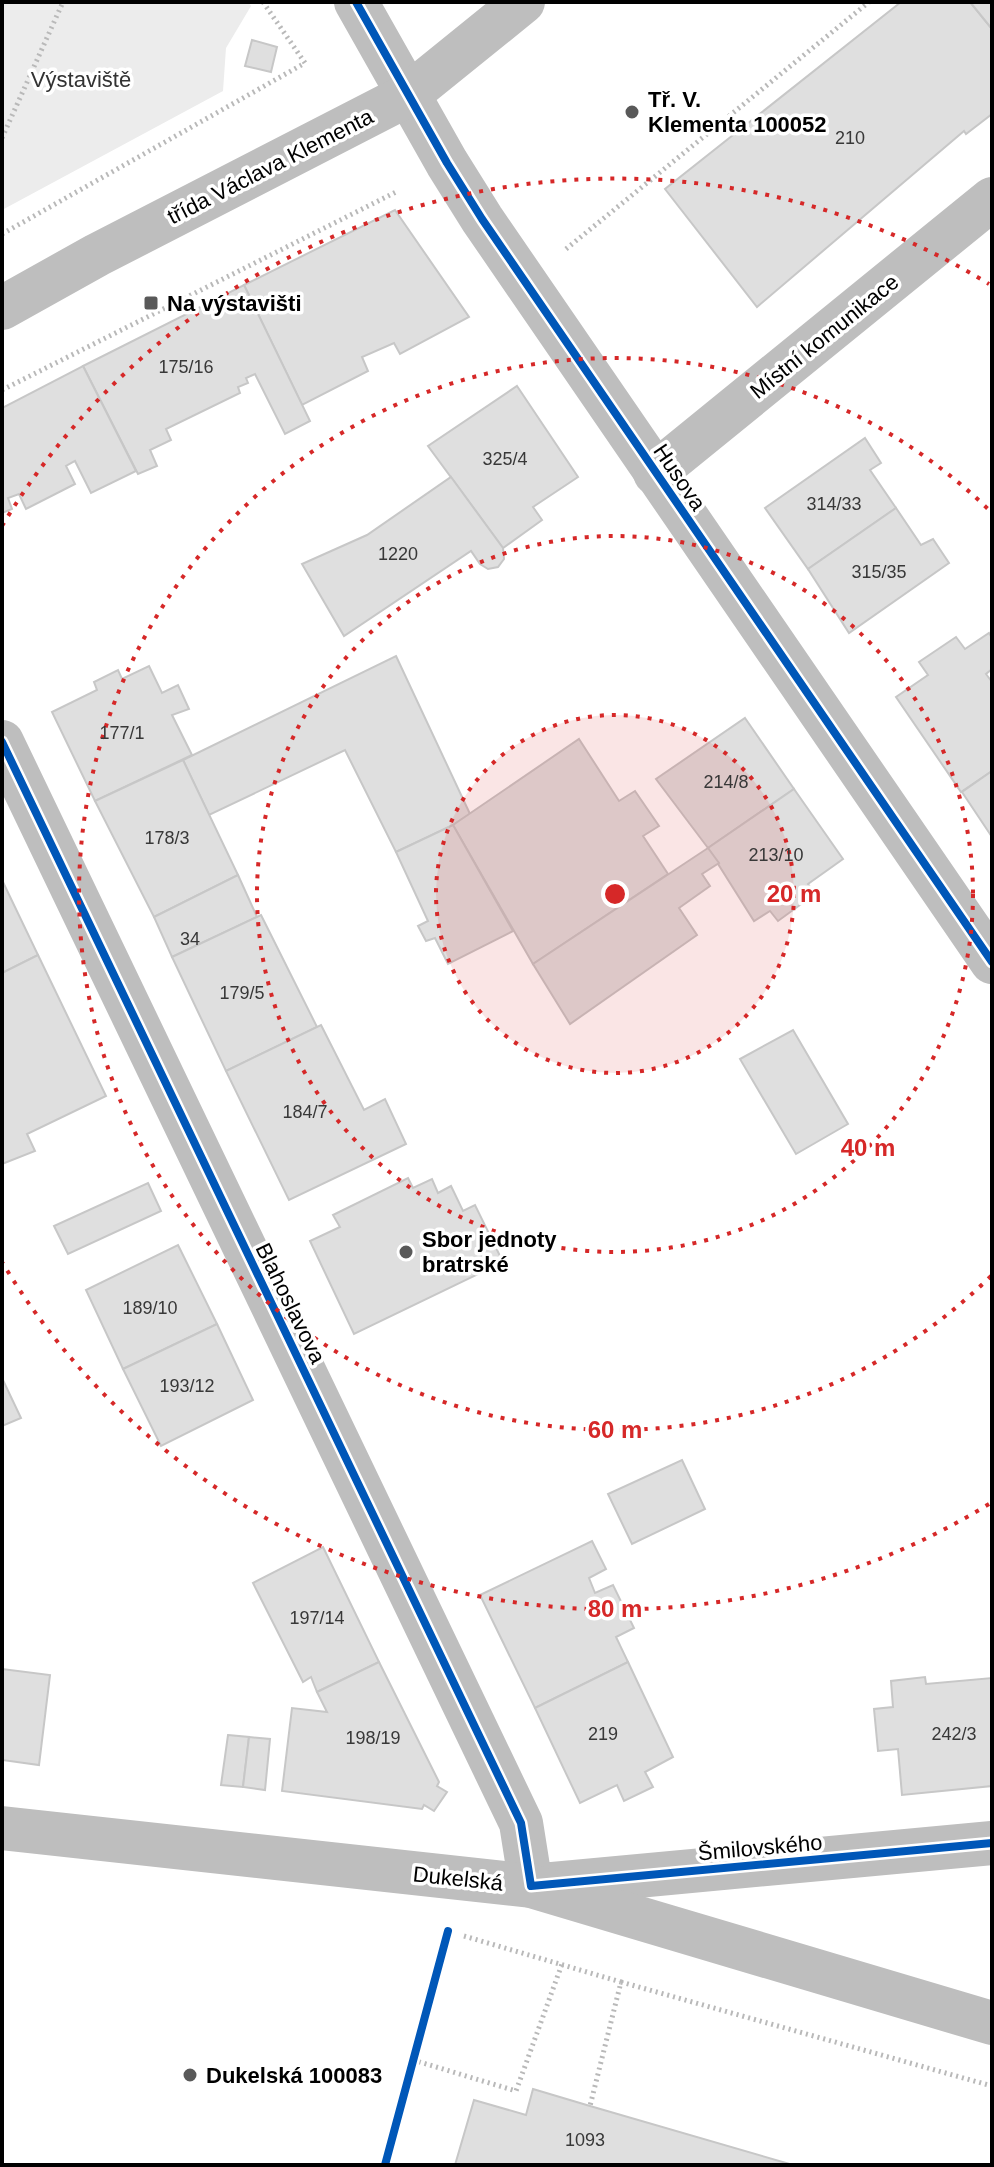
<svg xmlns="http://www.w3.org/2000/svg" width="994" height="2167" viewBox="0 0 994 2167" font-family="Helvetica,sans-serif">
	<rect width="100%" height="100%" fill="#fff"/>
	<path fill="#ececec" d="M2 2H248L251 6 226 48 223 91 2 210Z"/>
	<g fill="#dfdfdf" stroke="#c7c7c7" stroke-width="2">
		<path d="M901 2H970L992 29V114L966 134 964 131 757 307 665 189Z"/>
		<path d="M970 2H992V29Z"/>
		<path d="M252 40 277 47 271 72 245 66Z"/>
		<path d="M395 210 469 317 400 354 394 343 362 357 368 371 302 405 244 285Z"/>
		<path d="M244 285 310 421 285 434 255 374 246 378 248 383 238 387 240 393 166 429 171 440 150 450 157 466 138 474 83 366Z"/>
		<path d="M83 366 136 471 91 493 75 461 66 466 75 484 26 509 19 494 8 498 12 509 2 513V408Z"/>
		<path d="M517 386 578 477 533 507 542 520 503 548 428 446Z"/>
		<path d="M865 438 881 463 870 470 896 508 808 569 765 508Z"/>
		<path d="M451 477 503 548 504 559 498 567 488 569 480 564 471 551 344 636 302 564 367 535Z"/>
		<path d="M896 508 921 545 933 539 949 563 849 633 808 569Z"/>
		<path d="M989 633 992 638V669L986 674 992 682V771L961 792 896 697 928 675 919 662 956 637 965 649Z"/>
		<path d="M396 656 470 814 453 825 396 852 345 750 209 815 183 760Z"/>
		<path d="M149 666 162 693 178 685 189 709 172 715 192 755 95 801 52 712 97 690 94 682 118 670 122 679Z"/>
		<path d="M745 718 794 789 708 848 656 779Z"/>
		<path d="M579 739 619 801 635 791 659 826 643 836 668 874 533 964 453 825Z"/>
		<path d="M183 760 238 875 154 917 95 801Z"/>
		<path d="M992 771V837L962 792Z"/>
		<path d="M794 789 843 859 808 884 815 894 778 921 770 911 754 921 708 848Z"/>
		<path d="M453 825 513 931 448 964 435 938 426 941 418 926 428 921 396 852Z"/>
		<path d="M708 848 719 863 702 874 710 886 679 908 697 935 570 1024 533 964Z"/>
		<path d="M238 875 257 917 172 957 154 917Z"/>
		<path d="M2 880 38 955 2 973Z"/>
		<path d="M261 915 317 1027 226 1071 172 957Z"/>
		<path d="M38 955 106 1096 27 1134 35 1151 2 1164V973Z"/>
		<path d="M321 1025 364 1110 385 1099 406 1144 289 1200 226 1071Z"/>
		<path d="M793 1030 848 1124 796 1154 740 1059Z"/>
		<path d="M408 1178 413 1188 432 1179 438 1193 451 1186 463 1211 475 1205 503 1262 354 1334 310 1241 340 1227 333 1215Z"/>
		<path d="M148 1183 161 1211 68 1254 54 1226Z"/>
		<path d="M178 1245 217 1324 123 1369 86 1290Z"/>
		<path d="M217 1324 253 1400 161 1446 123 1369Z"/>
		<path d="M2 1378 21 1418 2 1426Z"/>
		<path d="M682 1460 705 1509 632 1544 608 1494Z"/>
		<path d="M592 1541 606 1569 589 1578 595 1593 613 1585 634 1628 616 1637 628 1662 535 1708 480 1595Z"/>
		<path d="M323 1547 379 1662 317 1692 311 1677 303 1682 253 1583Z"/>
		<path d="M379 1662 439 1782 437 1786 447 1792 434 1811 424 1805 422 1809 282 1791 292 1708 327 1712 317 1692Z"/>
		<path d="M628 1662 673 1757 645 1772 653 1787 624 1801 617 1785 580 1803 535 1708Z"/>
		<path d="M2 1669 50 1675 39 1765 2 1760Z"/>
		<path d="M925 1677 926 1684 992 1678V1786L902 1795 898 1749 878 1751 874 1709 893 1707 891 1681Z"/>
		<path d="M228 1735 249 1737 243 1787 221 1785Z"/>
		<path d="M249 1737 270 1739 265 1790 243 1787Z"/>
		<path d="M533 2089 590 2106 793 2165H455L474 2100 526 2115Z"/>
	</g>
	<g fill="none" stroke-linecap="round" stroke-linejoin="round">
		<g stroke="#b9b9b9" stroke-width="5" stroke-dasharray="2 4" stroke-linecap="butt">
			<path d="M2 138 63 2"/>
			<path d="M2 234 305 63 263 2"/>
			<path d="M566 249 869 2"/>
			<path d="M2 390 398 191"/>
			<path d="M464 1936 621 1982 590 2106"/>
			<path d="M621 1982 992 2086"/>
			<path d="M413 2060 516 2091 562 1964"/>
			<path d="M385 2165 448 1930"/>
		</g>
		<g stroke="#bebebe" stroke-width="44">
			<path d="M356 2 447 163 482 219 992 962"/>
			<path d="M2 308 97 255 408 95 523 2"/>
			<path d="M655 473 992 199"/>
			<path d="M2 742 521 1823 531 1886 992 1843"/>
			<path d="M2 1828 531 1886 992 2023"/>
		</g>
		<g stroke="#fff" stroke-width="13">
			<g id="cycleway">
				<path d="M356 2 447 163 482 219 992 962"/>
				<path d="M2 742 521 1823 531 1886 992 1843"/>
				<path d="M385 2165 448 1931"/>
			</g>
		</g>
		<use href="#cycleway" stroke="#0057b8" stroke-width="8"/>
	</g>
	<circle cx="615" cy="894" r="179" fill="#d62828" fill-opacity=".12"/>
	<g fill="none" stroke="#d62828" stroke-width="4" stroke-dasharray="4 8">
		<circle cx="615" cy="894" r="179"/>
		<circle cx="615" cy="894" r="358"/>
		<path d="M991 1276A536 536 0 1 1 991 512"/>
		<path d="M989 1504A715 715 0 0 1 2 1262M2 526A715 715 0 0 1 989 284"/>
	</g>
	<g fill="#595959" stroke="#fff" stroke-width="3">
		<circle cx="632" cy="112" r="8"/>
		<rect x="143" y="295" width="16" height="16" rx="4"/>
		<circle cx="406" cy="1252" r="8"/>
		<circle cx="190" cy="2075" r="8"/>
	</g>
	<g text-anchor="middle" stroke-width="7" stroke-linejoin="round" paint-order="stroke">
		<g font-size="18" fill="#383838">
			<text x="850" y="144">210</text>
			<text x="186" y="373">175/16</text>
			<text x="505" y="465">325/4</text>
			<text x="834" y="510">314/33</text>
			<text x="398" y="560">1220</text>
			<text x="879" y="578">315/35</text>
			<text x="122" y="739">177/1</text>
			<text x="726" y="788">214/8</text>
			<text x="167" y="844">178/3</text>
			<text x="776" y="861">213/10</text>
			<text x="190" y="945">34</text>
			<text x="242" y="999">179/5</text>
			<text x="305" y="1118">184/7</text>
			<text x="150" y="1314">189/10</text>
			<text x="187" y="1392">193/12</text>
			<text x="317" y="1624">197/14</text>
			<text x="603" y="1740">219</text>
			<text x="954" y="1740">242/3</text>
			<text x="373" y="1744">198/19</text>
			<text x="585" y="2146">1093</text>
		</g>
		<g font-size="22" fill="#333" stroke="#fff">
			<text x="81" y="87">Výstaviště</text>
		</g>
		<g font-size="22" font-weight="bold" fill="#000" stroke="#fff" text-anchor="start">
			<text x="648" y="107">Tř. V.<tspan x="648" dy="25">Klementa 100052</tspan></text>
			<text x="167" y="311">Na výstavišti</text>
			<text x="422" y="1247">Sbor jednoty<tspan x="422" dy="25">bratrské</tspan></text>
			<text x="206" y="2083">Dukelská 100083</text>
		</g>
		<g font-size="22" fill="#000" stroke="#fff">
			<text transform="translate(270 166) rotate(-27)" y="8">třída Václava Klementa</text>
			<text transform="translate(824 336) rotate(-39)" y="8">Místní komunikace</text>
			<text transform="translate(680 477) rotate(56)" y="8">Husova</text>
			<text transform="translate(291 1303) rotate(64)" y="8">Blahoslavova</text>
			<text transform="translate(760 1847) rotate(-5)" y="8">Šmilovského</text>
			<text transform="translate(458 1878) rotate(6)" y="8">Dukelská</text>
		</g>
	</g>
	<circle cx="615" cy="894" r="12" fill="#d62828" stroke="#fff" stroke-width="4"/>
	<g font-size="24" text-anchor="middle" font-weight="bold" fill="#d62828" stroke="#fff" stroke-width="7" stroke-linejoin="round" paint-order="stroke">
		<text x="794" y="902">20 m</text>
		<text x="868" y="1156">40 m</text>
		<text x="615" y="1438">60 m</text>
		<text x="615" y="1617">80 m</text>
	</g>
	<rect width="994" height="2167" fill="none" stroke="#000000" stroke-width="8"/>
</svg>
